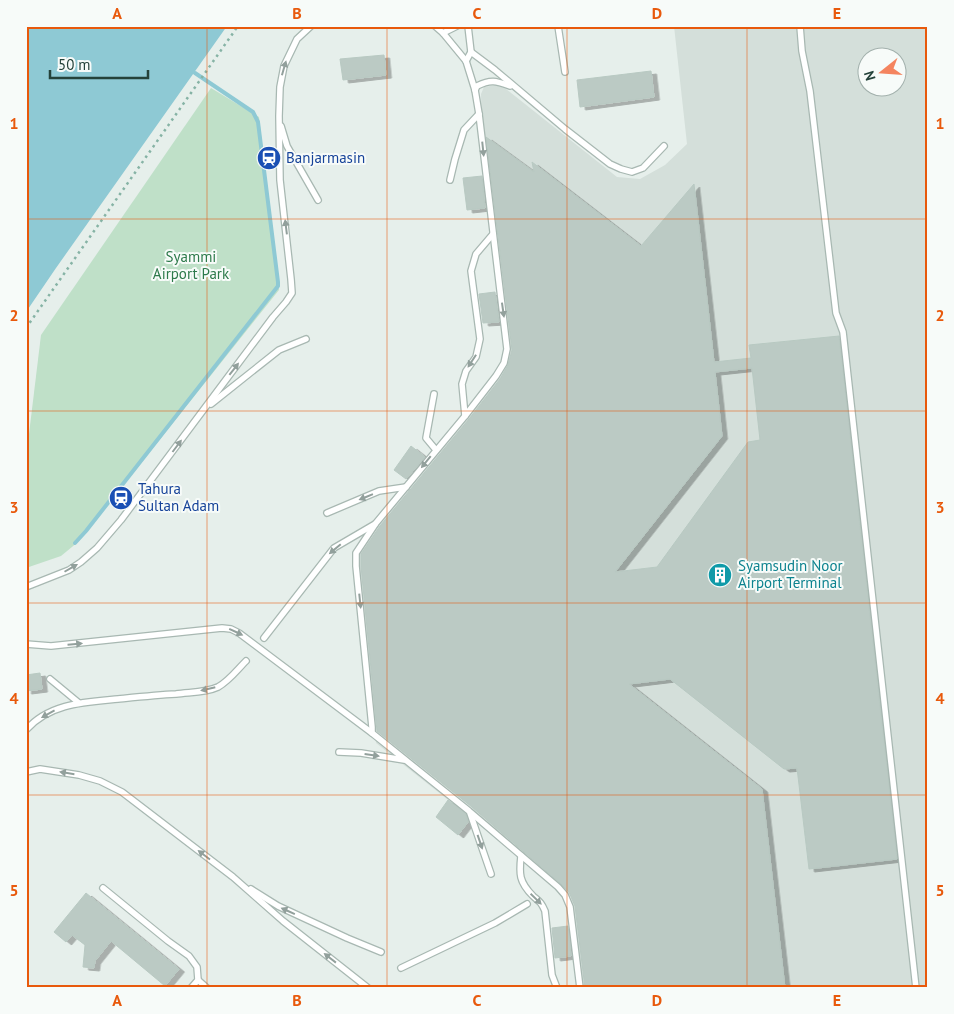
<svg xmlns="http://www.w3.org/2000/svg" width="954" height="1014" viewBox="0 0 954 1014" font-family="'PT Sans',sans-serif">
	<defs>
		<filter id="shadow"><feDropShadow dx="5.5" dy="3" stdDeviation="0" flood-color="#0004"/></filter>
	</defs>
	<rect width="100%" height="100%" fill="#e6efeb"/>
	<path fill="#d4dfda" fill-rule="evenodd" d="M674 26H928V988H582L571 897 376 743 355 554 508 363 482 133 481 94 484 87 496 85 506 89 617 177 640 179 665 165 687 144ZM866 58H896V88H866Z"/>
	<path fill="#bfe0c8" d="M211 88 259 117 279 290 78 542 61 556 26 568V481L29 434 41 335Z"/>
	<path fill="#8ec9d4" d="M26 26H227L56 268 26 312Z"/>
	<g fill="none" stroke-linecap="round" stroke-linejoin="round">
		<path stroke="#8ec9d4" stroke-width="4" d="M75 543 86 531 278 286V282L258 122 253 112 195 73"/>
	</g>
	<g fill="#bbcac4" stroke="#b8c9c2" fill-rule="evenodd" filter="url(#shadow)">
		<path d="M384 55 386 75 343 80 340 59Z"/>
		<path d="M651 71 654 97 580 107 577 80Z"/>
		<path d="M486 137 534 172 532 162 641 246 694 184 714 362 751 358 749 345 839 336 897 859 809 869 797 768 784 769 670 679 629 684 762 789 785 988H585L575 906 569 892 561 884 472 807 377 731 361 566V554L380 526 469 419 500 379 508 365 512 350ZM752 368 760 440 748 442 657 567 615 572 722 436 715 372Z"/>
		<path d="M482 176 485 208 467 210 463 178Z"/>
		<path d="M495 292 499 322 483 323 479 294Z"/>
		<path d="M411 446 425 457 406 479 394 470Z"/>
		<path d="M40 673 42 689 26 691V675Z"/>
		<path d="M448 800 466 814 468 822 458 835 436 817Z"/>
		<path d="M86 893 179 969 165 986 111 941 95 961 94 968 83 967 85 945 72 935 66 942 54 932Z"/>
		<path d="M568 926 571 956 555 958 552 928Z"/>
	</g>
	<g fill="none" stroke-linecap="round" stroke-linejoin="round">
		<g stroke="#a8b8b2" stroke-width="8">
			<g id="service">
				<path d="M435 26 443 33 466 61 475 90 479 114 507 349 504 363 496 376 465 416 376 523 356 553V566L372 727V733L469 811 558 887 565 895 570 907 580 988"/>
				<path d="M558 26 565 72"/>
				<path d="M800 26 802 51 810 91 836 313 843 332 916 988"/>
				<path d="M443 33 457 26"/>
				<path d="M471 52 495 70 565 129 610 164 621 169 632 172 643 168 664 146"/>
				<path d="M466 61 471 52 468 26"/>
				<path d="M475 90 477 86C491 79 496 81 510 86"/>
				<path d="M281 126 287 146 318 200"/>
				<path d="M450 180 455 159 464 130 479 114"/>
				<path d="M434 394 426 438 436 450"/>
				<path d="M211 404 279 350 306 339"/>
				<path d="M465 416 462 384 466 371 476 357 480 339 471 271 476 254 493 234"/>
				<path d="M327 513 379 491 406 487"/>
				<path d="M26 587 69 570 81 562 97 548 121 520 228 377 273 317 286 302 292 293 291 279 280 180 279 116 280 87 284 66 297 39 311 26"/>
				<path d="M264 638 334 548 375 524"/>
				<path d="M26 644 51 646 222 628 231 629 239 633 372 733"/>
				<path d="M50 679 79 703"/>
				<path d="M26 730C49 703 86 702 118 699 138 697 157 695 176 694 189 692 205 693 218 687 229 681 237 670 246 661"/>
				<path d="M339 752 361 753 404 760"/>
				<path d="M26 772 40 769 79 775 100 781 122 792 233 877 283 921 368 988"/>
				<path d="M470 813 491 874"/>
				<path d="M521 856C519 874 519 882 533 896 540 902 541 902 545 911L552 975 557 988"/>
				<path d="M103 888 168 941 189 956 197 967 198 980 191 988"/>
				<path d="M251 889 278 906 347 938 381 952"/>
				<path d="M401 968 495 923 527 904"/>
				<path d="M198 980 207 988"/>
			</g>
		</g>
		<path stroke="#86b3a5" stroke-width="2.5" stroke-dasharray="2.5 4" stroke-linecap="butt" d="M26 335 28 325 33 318 238 26"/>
		<use href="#service" stroke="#fff" stroke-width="5.5"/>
	</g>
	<defs><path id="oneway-solid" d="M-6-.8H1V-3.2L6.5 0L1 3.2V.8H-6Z" transform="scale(1.25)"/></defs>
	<g fill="#92a09c">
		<use href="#oneway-solid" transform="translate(284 68) rotate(-74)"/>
		<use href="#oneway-solid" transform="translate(483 149) rotate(84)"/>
		<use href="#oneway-solid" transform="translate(286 227) rotate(-97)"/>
		<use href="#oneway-solid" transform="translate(503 310) rotate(82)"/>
		<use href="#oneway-solid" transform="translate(472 361) rotate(123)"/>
		<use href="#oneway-solid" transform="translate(234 369) rotate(-52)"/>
		<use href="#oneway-solid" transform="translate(177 446) rotate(-53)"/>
		<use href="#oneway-solid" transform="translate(426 462) rotate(129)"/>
		<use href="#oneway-solid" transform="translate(366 497) rotate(158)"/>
		<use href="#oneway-solid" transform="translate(335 549) rotate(140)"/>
		<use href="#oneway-solid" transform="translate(71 568) rotate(-30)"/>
		<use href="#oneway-solid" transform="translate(360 601) rotate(84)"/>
		<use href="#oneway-solid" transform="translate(236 632) rotate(25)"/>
		<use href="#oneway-solid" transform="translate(75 644) rotate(-5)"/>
		<use href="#oneway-solid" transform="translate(208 689) rotate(167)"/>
		<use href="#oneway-solid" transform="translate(48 714) rotate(151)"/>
		<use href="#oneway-solid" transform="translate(372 755) rotate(8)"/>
		<use href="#oneway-solid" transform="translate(67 773) rotate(-171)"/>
		<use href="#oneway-solid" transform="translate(480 842) rotate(71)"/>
		<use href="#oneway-solid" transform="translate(204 855) rotate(-143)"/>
		<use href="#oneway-solid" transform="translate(536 899) rotate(44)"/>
		<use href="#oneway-solid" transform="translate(288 911) rotate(-156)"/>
		<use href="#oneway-solid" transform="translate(330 958) rotate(-142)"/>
	</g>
	<path fill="none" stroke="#e8590c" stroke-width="1" stroke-opacity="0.55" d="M207 26V988M387 26V988M567 26V988M747 26V988M26 219H928M26 411H928M26 603H928M26 795H928"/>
	<defs>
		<g id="station-disc" transform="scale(1.25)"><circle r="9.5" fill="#1a4fb4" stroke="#f7fbf9"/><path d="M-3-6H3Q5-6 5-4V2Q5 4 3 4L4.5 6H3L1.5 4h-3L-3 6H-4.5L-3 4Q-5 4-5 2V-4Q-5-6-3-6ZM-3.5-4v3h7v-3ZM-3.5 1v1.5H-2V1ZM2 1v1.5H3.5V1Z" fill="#fff"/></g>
		<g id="building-disc" transform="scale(1.25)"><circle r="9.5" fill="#0f9aa8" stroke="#f7fbf9"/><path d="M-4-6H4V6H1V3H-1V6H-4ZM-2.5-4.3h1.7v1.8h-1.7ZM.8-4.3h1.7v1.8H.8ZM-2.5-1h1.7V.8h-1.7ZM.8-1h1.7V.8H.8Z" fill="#fff"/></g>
	</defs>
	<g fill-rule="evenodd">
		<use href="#station-disc" x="269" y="158"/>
		<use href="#station-disc" x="121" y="498"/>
		<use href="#building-disc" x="720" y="575"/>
	</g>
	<g text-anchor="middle" stroke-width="4" stroke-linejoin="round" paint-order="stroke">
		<g font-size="15" fill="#164399" stroke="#f7fbf9" text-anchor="start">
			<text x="286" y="163">Banjarmasin</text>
			<text x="138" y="494">Tahura<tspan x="138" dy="17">Sultan Adam</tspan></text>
		</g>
		<g font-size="15" fill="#2d7a4b" stroke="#f7fbf9">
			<text x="191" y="262">Syammi<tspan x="191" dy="17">Airport Park</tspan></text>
		</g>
		<g font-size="15" fill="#0d838f" stroke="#f7fbf9" text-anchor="start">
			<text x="738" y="571">Syamsudin Noor<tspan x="738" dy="17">Airport Terminal</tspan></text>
		</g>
	</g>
	<rect width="954" height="1014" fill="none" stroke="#f7fbf9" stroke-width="55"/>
	<g transform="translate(882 72) rotate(253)"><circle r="24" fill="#f7fbf9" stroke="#a3b1ad"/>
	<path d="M0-4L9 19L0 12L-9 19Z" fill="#f4845f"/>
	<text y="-8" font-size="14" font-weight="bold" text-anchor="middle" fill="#24423a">N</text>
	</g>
	<path d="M50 70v8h98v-8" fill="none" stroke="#24423a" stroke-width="2.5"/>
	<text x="58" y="70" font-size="15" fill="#24423a" stroke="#f7fbf9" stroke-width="4" paint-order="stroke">50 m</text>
	<rect x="28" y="28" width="898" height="958" fill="none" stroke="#e8590c" stroke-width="2"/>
	<g font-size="16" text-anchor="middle" font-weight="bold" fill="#e8590c">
		<text x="117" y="19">A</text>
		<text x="297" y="19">B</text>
		<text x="477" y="19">C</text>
		<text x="657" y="19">D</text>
		<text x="837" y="19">E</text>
		<text x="14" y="129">1</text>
		<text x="940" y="129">1</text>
		<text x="14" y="321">2</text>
		<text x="940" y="321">2</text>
		<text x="14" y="513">3</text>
		<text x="940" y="513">3</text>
		<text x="14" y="704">4</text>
		<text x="940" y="704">4</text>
		<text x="14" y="896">5</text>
		<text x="940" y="896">5</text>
		<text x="117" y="1006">A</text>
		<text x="297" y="1006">B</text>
		<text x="477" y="1006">C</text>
		<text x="657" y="1006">D</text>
		<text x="837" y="1006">E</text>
	</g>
</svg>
